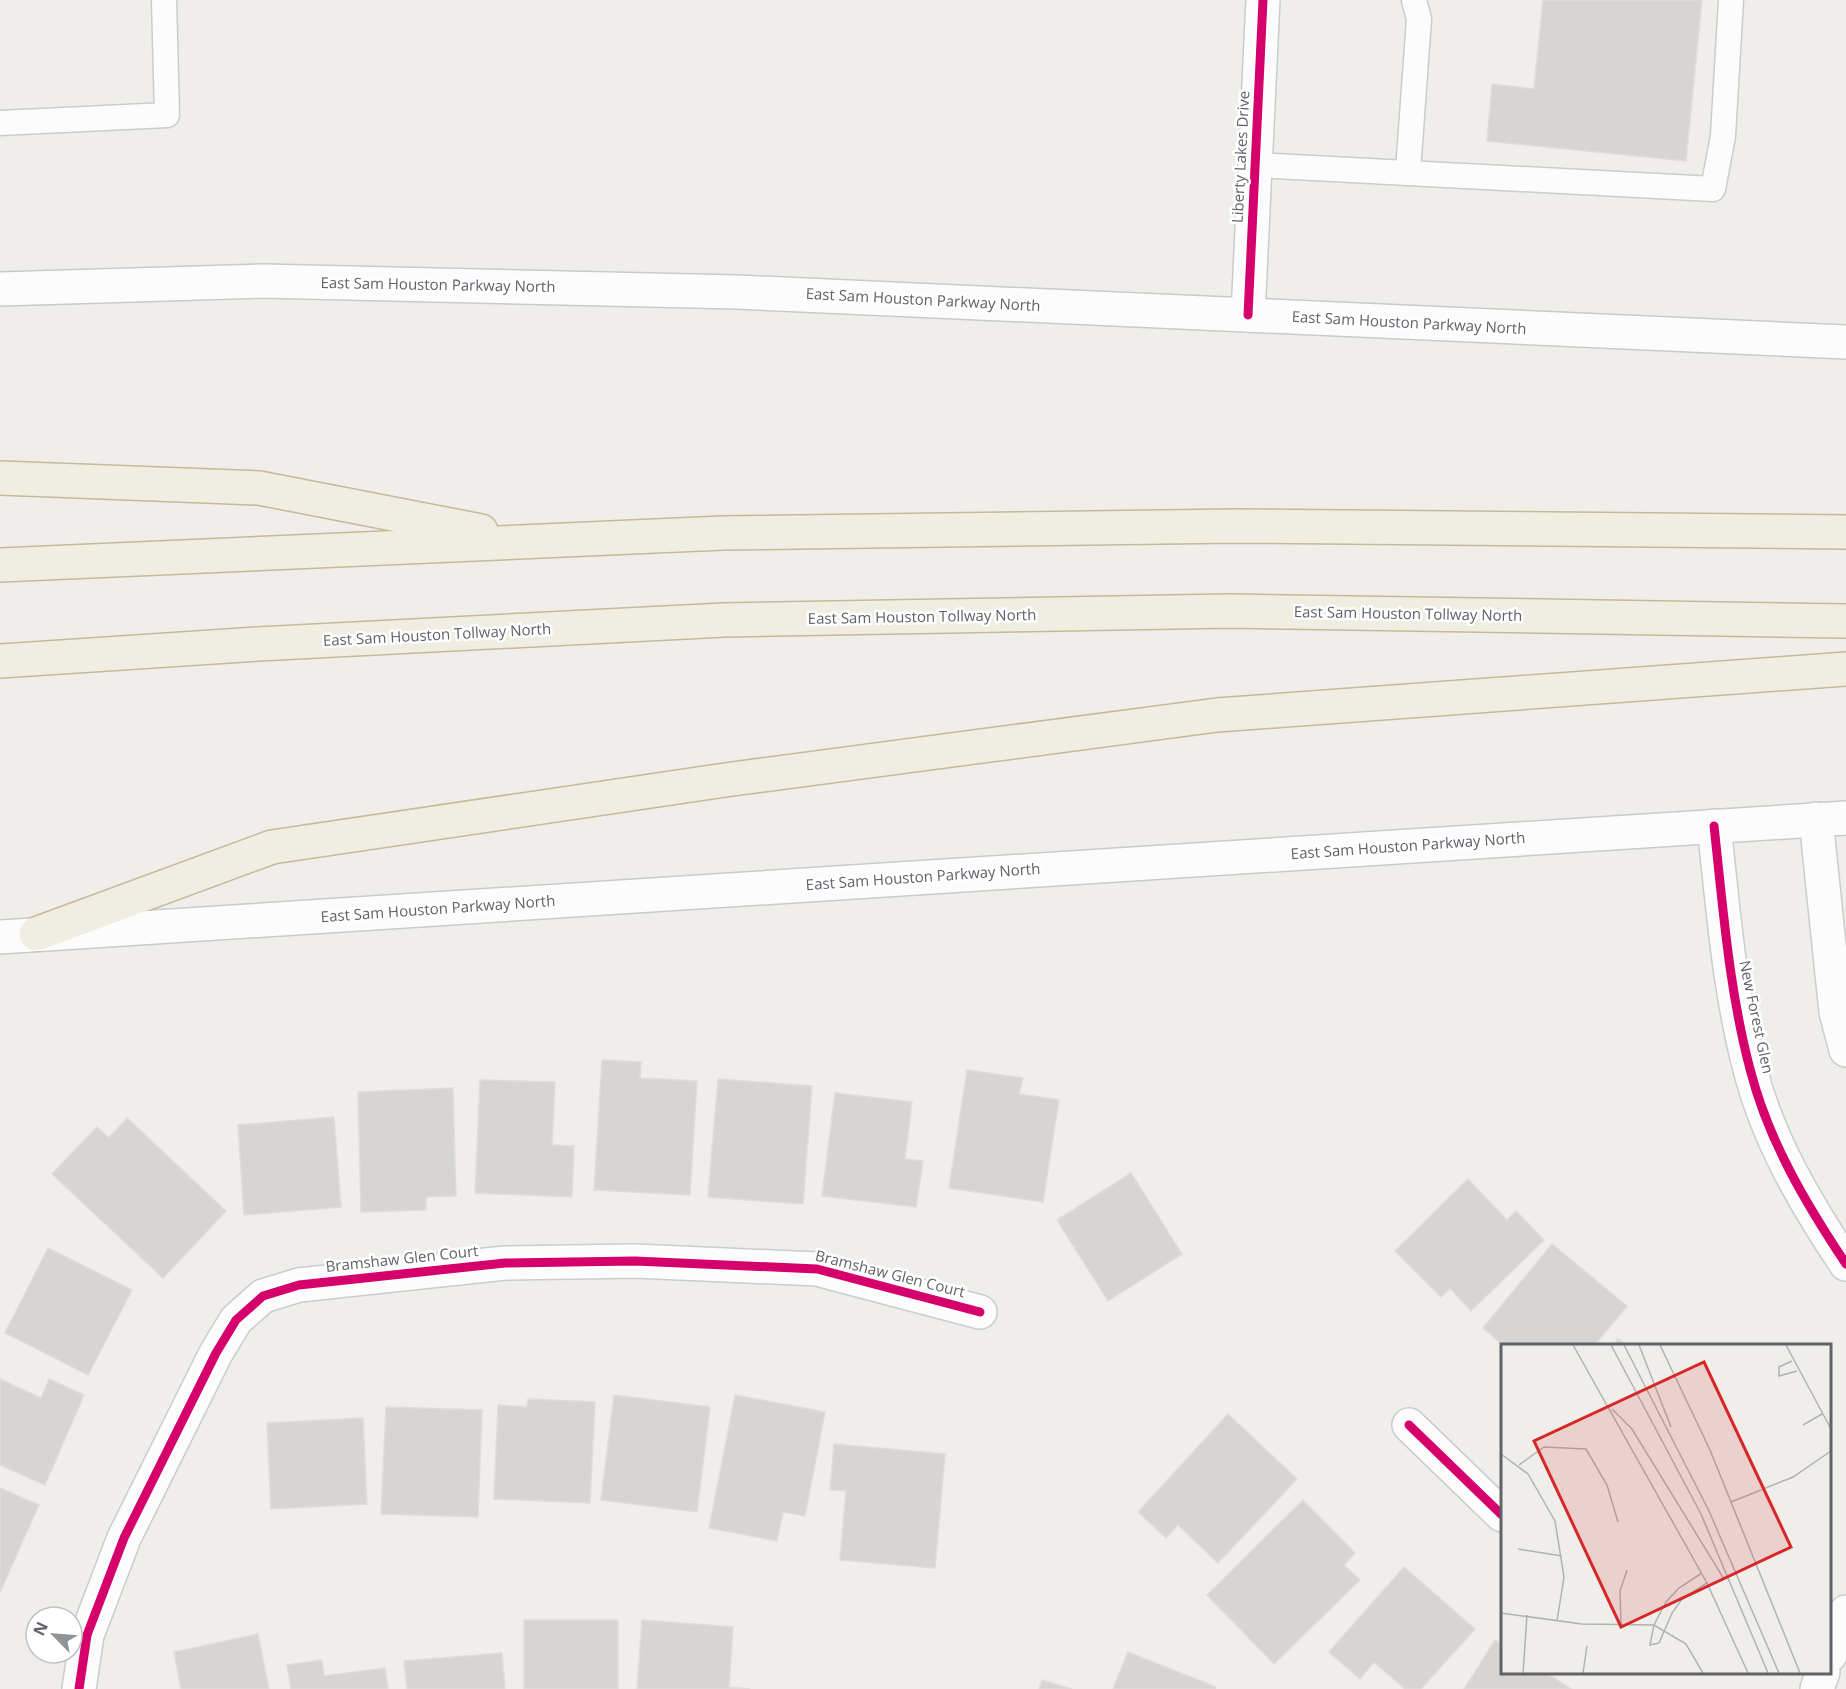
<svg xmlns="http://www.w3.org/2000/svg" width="1846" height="1689" viewBox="0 0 1846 1689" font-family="'Open Sans',sans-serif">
	<rect width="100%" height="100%" fill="#efeeea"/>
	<g fill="#d6d5d3" stroke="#deddd9" stroke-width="1.5">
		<path d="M1543 0H1702L1686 161 1487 141 1492 84 1534 89Z"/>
		<path d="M602 1060 641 1062 640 1078 697 1081 690 1195 594 1190Z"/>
		<path d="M967 1070 1023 1078 1019 1094 1059 1100 1043 1202 949 1188Z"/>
		<path d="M718 1079 812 1086 803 1204 708 1197Z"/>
		<path d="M480 1080 555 1082 552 1145 574 1146 572 1197 475 1193Z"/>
		<path d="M453 1088 456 1196 426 1197V1210L361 1212 358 1092Z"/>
		<path d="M835 1093 912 1102 905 1159 923 1161 916 1207 822 1196Z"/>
		<path d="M334 1117 341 1207 244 1215 238 1125Z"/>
		<path d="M127 1118 226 1211 163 1278 52 1174 97 1127 109 1138Z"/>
		<path d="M1131 1173 1182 1254 1108 1301 1057 1220Z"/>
		<path d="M1468 1179 1507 1220 1516 1211 1544 1240 1471 1311 1450 1288 1441 1297 1395 1251Z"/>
		<path d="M1552 1244 1627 1306 1594 1346H1504L1483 1328Z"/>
		<path d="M48 1248 132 1290 88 1375 5 1333Z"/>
		<path d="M1618 1339 1628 1346H1613Z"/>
		<path d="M0 1379 41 1398 49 1379 84 1395 45 1485 0 1465Z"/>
		<path d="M614 1395 710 1407 697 1512 601 1500Z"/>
		<path d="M735 1395 825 1412 805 1516 783 1512 777 1541 709 1528Z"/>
		<path d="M528 1399 595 1402 590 1503 494 1499 498 1405 527 1407Z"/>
		<path d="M386 1407 482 1410 478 1517 381 1514Z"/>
		<path d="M1228 1414 1297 1479 1218 1563 1178 1525 1166 1538 1138 1512Z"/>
		<path d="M363 1418 367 1504 271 1509 267 1423Z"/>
		<path d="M834 1444 945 1454 935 1568 840 1560 846 1491 830 1490Z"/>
		<path d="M0 1488 39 1505 0 1592Z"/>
		<path d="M1303 1500 1355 1553 1344 1565 1360 1580 1274 1664 1207 1595Z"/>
		<path d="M1404 1567 1475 1629 1421 1689H1405L1374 1662 1360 1679 1329 1652Z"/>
		<rect x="524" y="1620" width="94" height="69"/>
		<path d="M642 1620 733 1627 729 1687 750 1689H637Z"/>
		<path d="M258 1634 269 1689H181L174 1652Z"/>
		<path d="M1495 1640 1502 1645V1672H1545L1571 1689H1464Z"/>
		<path d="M1128 1652 1216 1687 1215 1689H1113Z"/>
		<path d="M502 1653 505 1689H407L404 1661Z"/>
		<path d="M322 1660 324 1676 385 1668 388 1689H291L287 1665Z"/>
		<path d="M1042 1680 1072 1689H1039Z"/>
	</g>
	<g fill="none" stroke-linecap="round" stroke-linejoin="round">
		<g stroke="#cbcccc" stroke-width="27">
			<g id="lane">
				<path d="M0 123 167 115 164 0"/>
				<path d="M1255 165 1713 189 1723 136 1731 0"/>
				<path d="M1408 171 1419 19 1414 0"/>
			</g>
		</g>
		<g stroke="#cbcccc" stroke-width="36">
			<g id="street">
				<path d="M1248 315 1263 0"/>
				<path d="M1816 819 1836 1012 1846 1050"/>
				<path d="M1714 826C1723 907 1729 990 1750 1069 1768 1140 1806 1204 1846 1264"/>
				<path d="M1409 1425 1502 1515"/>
				<path d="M1830 1655 1846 1612"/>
				<path d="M79 1689 87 1635 124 1538 216 1353 236 1320 263 1296 299 1285 505 1263 635 1261 817 1269 980 1312"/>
				<path d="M1817 1689 1823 1672"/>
			</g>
		</g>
		<g stroke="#cacacb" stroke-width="36">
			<g id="secondary">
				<path d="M0 289 263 281 737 292 1846 342"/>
				<path d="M0 937 1846 818"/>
			</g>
		</g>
		<g stroke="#c8b996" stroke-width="36">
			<g id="highway">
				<path d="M0 478 259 488 481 531"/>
				<path d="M0 565 723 533 1235 526 1846 532"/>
				<path d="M0 661 258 644 724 620 1230 611 1846 621"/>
				<path d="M36 934 272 847 732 779 1217 715 1846 669"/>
			</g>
		</g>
		<use href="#lane" stroke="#fdfcfc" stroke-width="24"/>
		<use href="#street" stroke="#fdfcfc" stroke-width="33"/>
		<use href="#secondary" stroke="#fdfcfc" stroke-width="33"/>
		<use href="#highway" stroke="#f0ede3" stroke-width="33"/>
		<g stroke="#fff" stroke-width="13">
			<g id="cycleway">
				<path d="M1248 315 1263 0"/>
				<path d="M1714 826C1723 907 1729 990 1750 1069 1768 1140 1806 1204 1846 1264"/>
				<path d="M1409 1425 1502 1515"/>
				<path d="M79 1689 87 1635 124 1538 216 1353 236 1320 263 1296 299 1285 505 1263 635 1261 817 1269 980 1312"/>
			</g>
		</g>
		<use href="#cycleway" stroke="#d6006c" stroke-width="9"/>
	</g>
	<g text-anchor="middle" stroke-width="5" stroke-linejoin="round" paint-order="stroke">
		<g font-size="15" fill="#5f6368" stroke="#fff">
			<text transform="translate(1241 157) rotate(-87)" y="5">Liberty Lakes Drive</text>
			<text transform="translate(438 285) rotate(1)" y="5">East Sam Houston Parkway North</text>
			<text transform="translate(923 300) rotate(3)" y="5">East Sam Houston Parkway North</text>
			<text transform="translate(1409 323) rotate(3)" y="5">East Sam Houston Parkway North</text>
			<text transform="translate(1408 614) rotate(1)" y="5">East Sam Houston Tollway North</text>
			<text transform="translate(922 617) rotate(-1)" y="5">East Sam Houston Tollway North</text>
			<text transform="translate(437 635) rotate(-3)" y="5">East Sam Houston Tollway North</text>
			<text transform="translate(1408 846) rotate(-4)" y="5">East Sam Houston Parkway North</text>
			<text transform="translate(923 877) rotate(-4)" y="5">East Sam Houston Parkway North</text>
			<text transform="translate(438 909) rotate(-4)" y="5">East Sam Houston Parkway North</text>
			<text transform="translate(1756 1017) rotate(78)" y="5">New Forest Glen</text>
			<text transform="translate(402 1259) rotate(-6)" y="5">Bramshaw Glen Court</text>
			<text transform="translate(890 1274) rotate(14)" y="5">Bramshaw Glen Court</text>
		</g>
	</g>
	<g transform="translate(1501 1344)">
		<rect width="330" height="330" fill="#efeeea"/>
		<path fill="none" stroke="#b1b2b2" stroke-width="1.5" d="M72 1 206 239 247 329M110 1 200 170 267 329M123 1 208 167 278 329M138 1 170 83M159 1 209 106 299 329M285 1 330 85M291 17 278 23V32L296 27M111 65 131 85 223 235M302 81 321 70M0 110 27 130 54 177 63 233 56 277M18 121 43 103 85 105 106 141 117 178M230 158 292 133 330 107M17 205 61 212M201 229 178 244 165 258 153 281 149 301 158 299 171 269 181 255 206 239M0 269 81 280 153 281 185 300 202 329M120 280 119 247 126 226M22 329 26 271M82 329 86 302"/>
		<path fill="#d62828" fill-opacity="0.15" stroke="#d62828" stroke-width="3" d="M203 18 290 203 120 283 33 97Z"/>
		<rect width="330" height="330" fill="none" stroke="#5f6368" stroke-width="3"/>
	</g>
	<g transform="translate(54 1635) rotate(295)"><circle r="28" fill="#ffffff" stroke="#bfc1c3" stroke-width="1.5"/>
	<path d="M0-4.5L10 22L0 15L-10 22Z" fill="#919496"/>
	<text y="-9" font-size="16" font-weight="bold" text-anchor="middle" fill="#5f6368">N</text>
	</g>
</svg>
